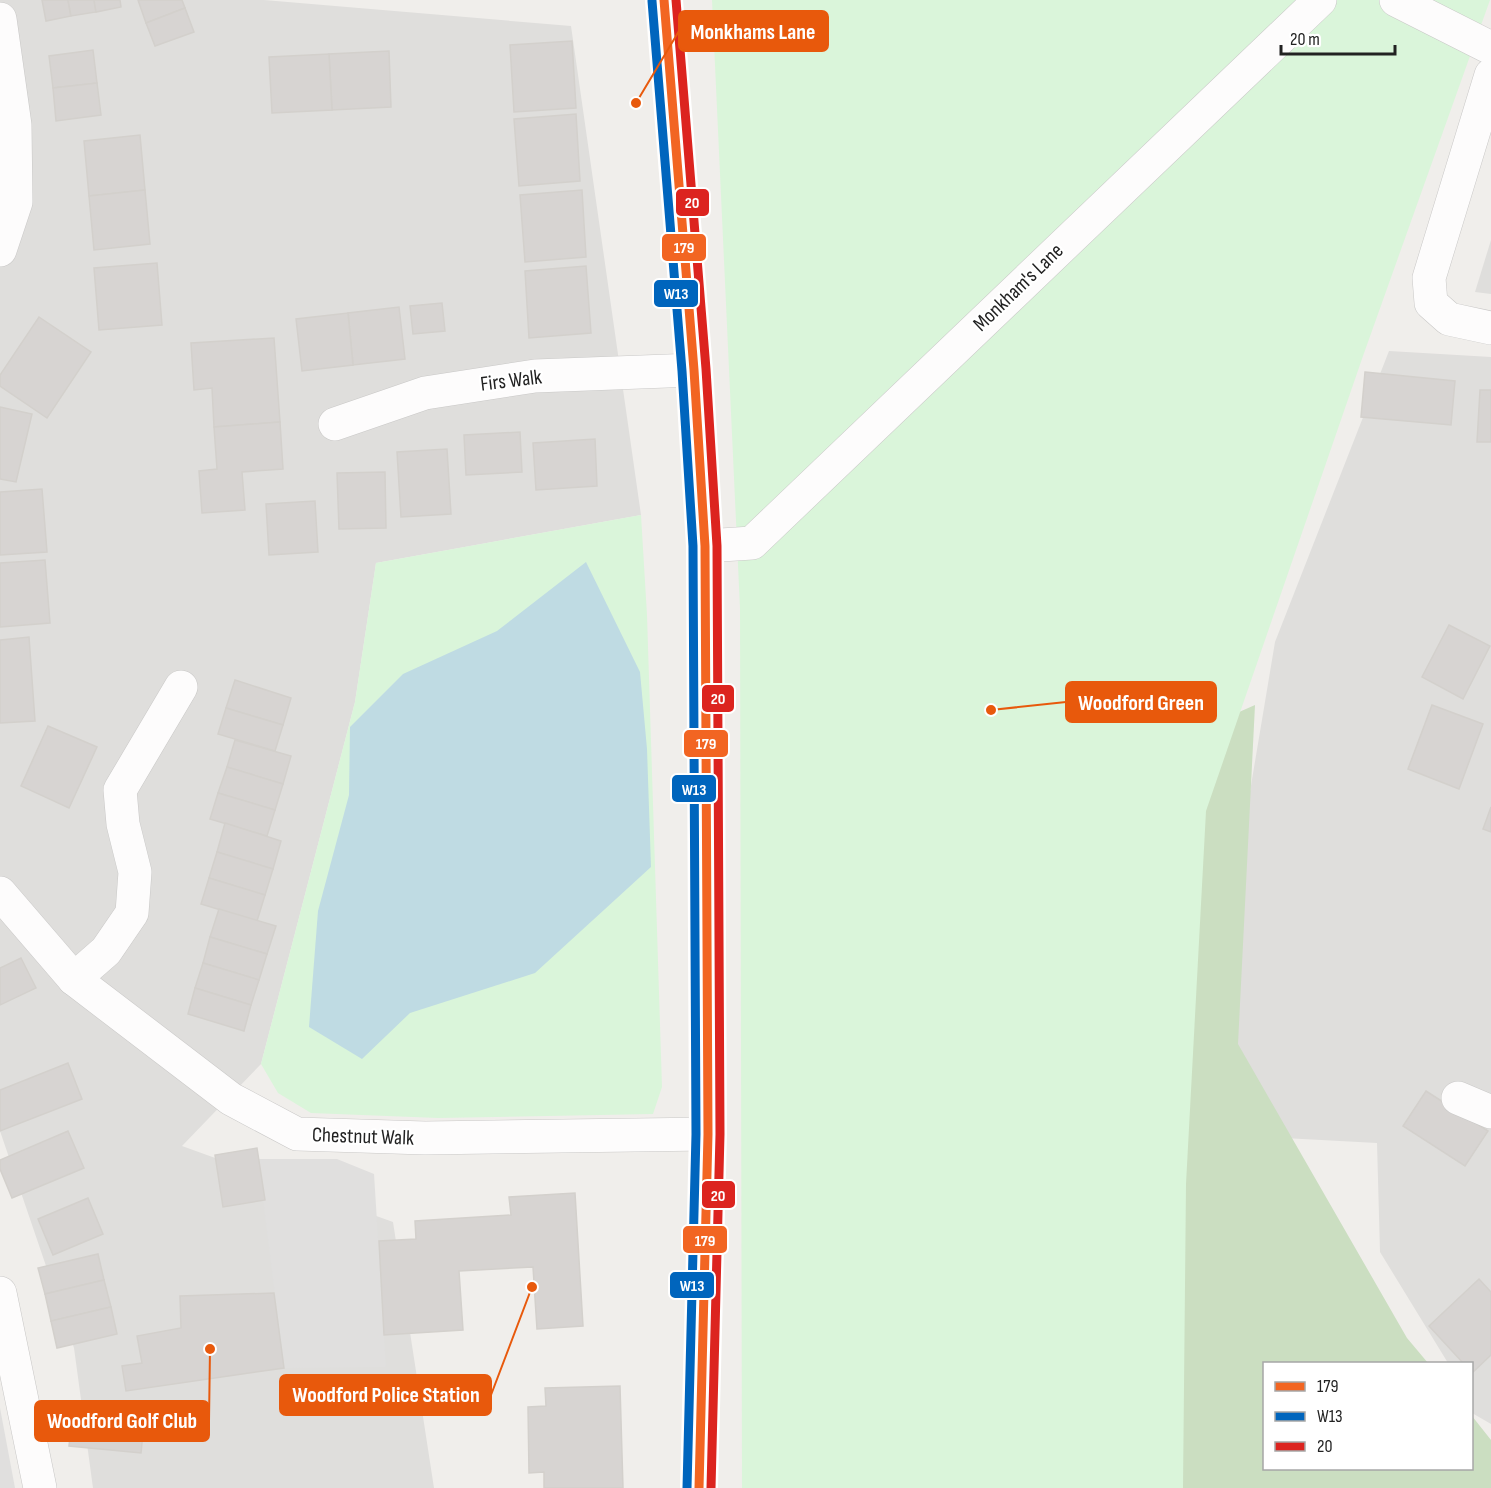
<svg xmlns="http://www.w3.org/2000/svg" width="1491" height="1488" viewBox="0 0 1491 1488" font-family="'Sofia Sans Condensed',sans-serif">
	<rect width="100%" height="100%" fill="#f0eeeb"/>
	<g fill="#dfdedc">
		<path d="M0 0H264L571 26 641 515 376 563 355 702 261 1064 182 1146 393 1222 434 1488H93L74 1348 0 1131Z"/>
		<path d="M1491 240V294L1475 292Z"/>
		<path d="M1389 351 1491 357V1424L1472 1413V1364L1448 1363 1380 1252 1377 1143 1209 1134 1228 923 1275 642Z"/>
	</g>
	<path fill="#cbdec1" d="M1255 705 1238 1044 1407 1338 1428 1363 1264 1364V1468H1472V1416L1491 1440V1488H1105L1196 731Z"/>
	<g fill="#daf5da">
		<path d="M712 0H1490L1363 356 1206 811 1186 1184 1183 1488H742L740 608Z"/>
		<path d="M641 515 647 615 662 1087 653 1114 438 1118 311 1113 278 1093 261 1064 355 702 376 563Z"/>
	</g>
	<g fill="#e0dfde">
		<path d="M258 1159H337L374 1174 386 1367 284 1368Z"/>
		<path d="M0 1408 15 1488H0Z"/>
	</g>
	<path fill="#bfdbe3" d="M586 562 640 672 647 749 651 867 535 973 410 1013 362 1059 309 1027 318 911 349 795 350 727 403 674 497 631Z"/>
	<g fill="#d7d4d2" stroke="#d3d0cc" stroke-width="1.5">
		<path d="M42 0H68L71 16 46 21Z"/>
		<path d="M68 0H94L96 12 71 16Z"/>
		<path d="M94 0H120L121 7 96 12Z"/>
		<path d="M138 0H182L185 8 146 23Z"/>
		<path d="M185 8 194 32 155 46 146 23Z"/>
		<path d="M572 41 576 108 514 112 510 45Z"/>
		<path d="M93 50 97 83 53 88 49 56Z"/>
		<path d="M389 51 391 107 332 110 329 54Z"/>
		<path d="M329 54 332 110 272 113 269 57Z"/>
		<path d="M97 83 101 115 56 121 53 88Z"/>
		<path d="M576 114 580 181 519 186 514 119Z"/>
		<path d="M140 135 145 190 89 196 84 141Z"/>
		<path d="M145 190 150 244 94 250 89 196Z"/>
		<path d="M582 190 586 257 525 262 520 195Z"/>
		<path d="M157 263 162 325 99 330 94 268Z"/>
		<path d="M586 266 591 333 529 338 525 271Z"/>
		<path d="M442 303 445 331 413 334 410 306Z"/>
		<path d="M399 307 405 359 353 365 348 313Z"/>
		<path d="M348 313 353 365 302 371 296 319Z"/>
		<path d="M39 317 91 352 47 418 0 386V375Z"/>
		<path d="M274 338 280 422 214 427 212 388 194 390 191 343Z"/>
		<path d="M1365 372 1455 381 1451 425 1361 417Z"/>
		<path d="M1480 390H1491V442H1477Z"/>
		<path d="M0 407 32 414 16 482 0 479Z"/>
		<path d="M280 422 283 469 242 472 245 510 202 513 199 471 217 469 214 427Z"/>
		<path d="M520 432 522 472 466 475 464 435Z"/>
		<path d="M595 439 597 486 536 490 533 443Z"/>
		<path d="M447 449 451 514 401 517 397 452Z"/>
		<path d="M385 472 386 528 339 529 337 473Z"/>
		<path d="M42 489 47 552 0 555V492Z"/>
		<path d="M315 501 318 552 269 555 266 504Z"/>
		<path d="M45 560 50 623 0 627V563Z"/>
		<path d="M1449 625 1490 646 1463 699 1422 677Z"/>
		<path d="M29 637 35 721 0 723V640Z"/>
		<path d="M235 680 291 698 283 725 226 708Z"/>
		<path d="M1432 705 1483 724 1459 789 1408 769Z"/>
		<path d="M226 708 283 725 275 751 218 734Z"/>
		<path d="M48 726 97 747 69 808 21 786Z"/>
		<path d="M235 740 291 756 283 784 227 767Z"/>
		<path d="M227 767 283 784 275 810 218 793Z"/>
		<path d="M218 793 275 810 267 836 210 819Z"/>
		<path d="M1491 807V832L1483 829Z"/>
		<path d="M225 823 281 841 273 869 217 852Z"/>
		<path d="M217 852 273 869 265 895 209 878Z"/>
		<path d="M209 878 265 895 257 921 201 904Z"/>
		<path d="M219 909 276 926 267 954 210 937Z"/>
		<path d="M210 937 267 954 259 980 203 963Z"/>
		<path d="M21 958 36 988 0 1005V968Z"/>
		<path d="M203 963 259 980 251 1005 195 988Z"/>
		<path d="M195 988 251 1005 244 1031 188 1014Z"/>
		<path d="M68 1063 82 1099 0 1131V1090Z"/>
		<path d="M1426 1091 1488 1131 1465 1166 1403 1126Z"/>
		<path d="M68 1131 84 1168 12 1198 0 1169V1160Z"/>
		<path d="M257 1148 265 1200 223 1207 215 1155Z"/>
		<path d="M575 1193 583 1326 537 1329 533 1267 459 1271 463 1330 384 1335 379 1241 416 1239 415 1221 511 1215 509 1197Z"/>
		<path d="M88 1198 103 1234 53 1255 38 1219Z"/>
		<path d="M98 1254 104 1280 45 1294 38 1268Z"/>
		<path d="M1479 1279 1491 1292V1355L1472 1373V1364H1464L1429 1326Z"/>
		<path d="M104 1280 111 1307 51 1321 45 1294Z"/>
		<path d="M274 1293 284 1368 126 1391 122 1366 142 1363 137 1336 181 1328 180 1296Z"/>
		<path d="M111 1307 117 1334 57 1348 51 1321Z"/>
		<path d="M620 1386 623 1488H544V1472L529 1473 528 1407 546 1406 545 1388Z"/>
		<path d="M72 1416 144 1423 141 1453 69 1446Z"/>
	</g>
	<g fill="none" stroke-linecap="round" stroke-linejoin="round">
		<g stroke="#c9c8c7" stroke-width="34">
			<g id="minor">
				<path d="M1396 0 1491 48"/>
				<path d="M0 19 15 125 16 202 0 250"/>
				<path d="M1491 75 1429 278 1431 303 1449 319 1491 328"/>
				<path d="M335 424 425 393 535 376 694 370"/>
				<path d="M705 546 752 543 1320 0"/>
				<path d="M0 893 74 979 231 1099 297 1134 425 1138 708 1134"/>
				<path d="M74 979 106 951 132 913 135 872 123 824 120 790 181 687"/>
				<path d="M1458 1098 1491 1112"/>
				<path d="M0 1293 40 1488"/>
			</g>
		</g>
		<g stroke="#a79c86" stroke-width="34">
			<path id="major" d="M664 0 694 370 705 546 708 1134 699 1488"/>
		</g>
		<use href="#minor" stroke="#fdfcfc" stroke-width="33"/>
		<use href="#major" stroke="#f3ede7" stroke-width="33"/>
		<g stroke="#fff" stroke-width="14">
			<path id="bus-1" d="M664 0 694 370 705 546 708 1134 699 1488"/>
		</g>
		<g stroke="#fff" stroke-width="14">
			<path id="bus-2" d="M652 1 682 371 693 546 696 1134 687 1488"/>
		</g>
		<g stroke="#fff" stroke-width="14">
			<path id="bus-3" d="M676 0 706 369 717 546 720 1134 711 1488"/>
		</g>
		<use href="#bus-1" stroke="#f26522" stroke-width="9"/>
		<use href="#bus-2" stroke="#0065bd" stroke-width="9"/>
		<use href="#bus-3" stroke="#dc241f" stroke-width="9"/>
	</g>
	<g text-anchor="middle" stroke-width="4.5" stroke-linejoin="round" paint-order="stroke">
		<g font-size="21" fill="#222" stroke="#fff">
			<text transform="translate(1018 287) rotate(-44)" y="7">Monkham's Lane</text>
			<text transform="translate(511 380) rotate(-7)" y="7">Firs Walk</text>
			<text transform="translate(363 1136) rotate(2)" y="7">Chestnut Walk</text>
		</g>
	</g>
	<path fill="none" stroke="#e8590c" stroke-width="2" d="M636 103L679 31M991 710L1066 702M532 1287L491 1395M210 1349L209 1421"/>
	<g fill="#e8590c" stroke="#fff" stroke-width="2">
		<circle cx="636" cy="103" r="6"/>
		<circle cx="991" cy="710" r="6"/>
		<circle cx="532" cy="1287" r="6"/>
		<circle cx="210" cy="1349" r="6"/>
	</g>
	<g fill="#e8590c" stroke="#e8590c" stroke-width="2">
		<rect x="679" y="11" width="149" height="40" rx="6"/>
		<rect x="1066" y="682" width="150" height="40" rx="6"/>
		<rect x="280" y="1375" width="211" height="40" rx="6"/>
		<rect x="35" y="1401" width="174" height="40" rx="6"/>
	</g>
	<g font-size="22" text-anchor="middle" font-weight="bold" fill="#fff">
		<text x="753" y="39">Monkhams Lane</text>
		<text x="1141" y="710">Woodford Green</text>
		<text x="386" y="1402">Woodford Police Station</text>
		<text x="122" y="1428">Woodford Golf Club</text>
	</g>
	<g stroke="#fff" stroke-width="2">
		<rect x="675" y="188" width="35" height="29" rx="6" fill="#dc241f"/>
		<rect x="661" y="233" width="46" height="29" rx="6" fill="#f26522"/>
		<rect x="653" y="279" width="46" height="29" rx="6" fill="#0065bd"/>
		<rect x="701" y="684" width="34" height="29" rx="6" fill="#dc241f"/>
		<rect x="683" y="729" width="46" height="29" rx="6" fill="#f26522"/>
		<rect x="671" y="774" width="46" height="29" rx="6" fill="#0065bd"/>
		<rect x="701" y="1180" width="35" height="29" rx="6" fill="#dc241f"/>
		<rect x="682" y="1225" width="46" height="29" rx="6" fill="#f26522"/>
		<rect x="669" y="1271" width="46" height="28" rx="6" fill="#0065bd"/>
	</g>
	<g font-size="16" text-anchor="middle" font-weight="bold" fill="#fff">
		<text x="692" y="208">20</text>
		<text x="684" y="253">179</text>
		<text x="676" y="299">W13</text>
		<text x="718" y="704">20</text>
		<text x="706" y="749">179</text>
		<text x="694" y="795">W13</text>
		<text x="718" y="1201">20</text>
		<text x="705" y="1246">179</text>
		<text x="692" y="1291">W13</text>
	</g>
	<rect x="1263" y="1362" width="210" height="108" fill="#ffffff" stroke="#a7a7a7" stroke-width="1.5"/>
	<rect x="1275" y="1382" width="30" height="9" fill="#f26522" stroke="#a7a7a7" stroke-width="1.5"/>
	<text x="1317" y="1392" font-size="18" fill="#222222">179</text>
	<rect x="1275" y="1412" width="30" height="9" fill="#0065bd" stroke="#a7a7a7" stroke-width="1.5"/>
	<text x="1317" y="1422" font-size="18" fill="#222222">W13</text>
	<rect x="1275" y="1442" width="30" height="9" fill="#dc241f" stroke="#a7a7a7" stroke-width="1.5"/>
	<text x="1317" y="1452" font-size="18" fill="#222222">20</text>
	<path d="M1281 45v9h114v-9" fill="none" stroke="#222222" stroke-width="3"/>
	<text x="1290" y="45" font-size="18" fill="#222222" stroke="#ffffff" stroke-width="4.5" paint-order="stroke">20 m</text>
</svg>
